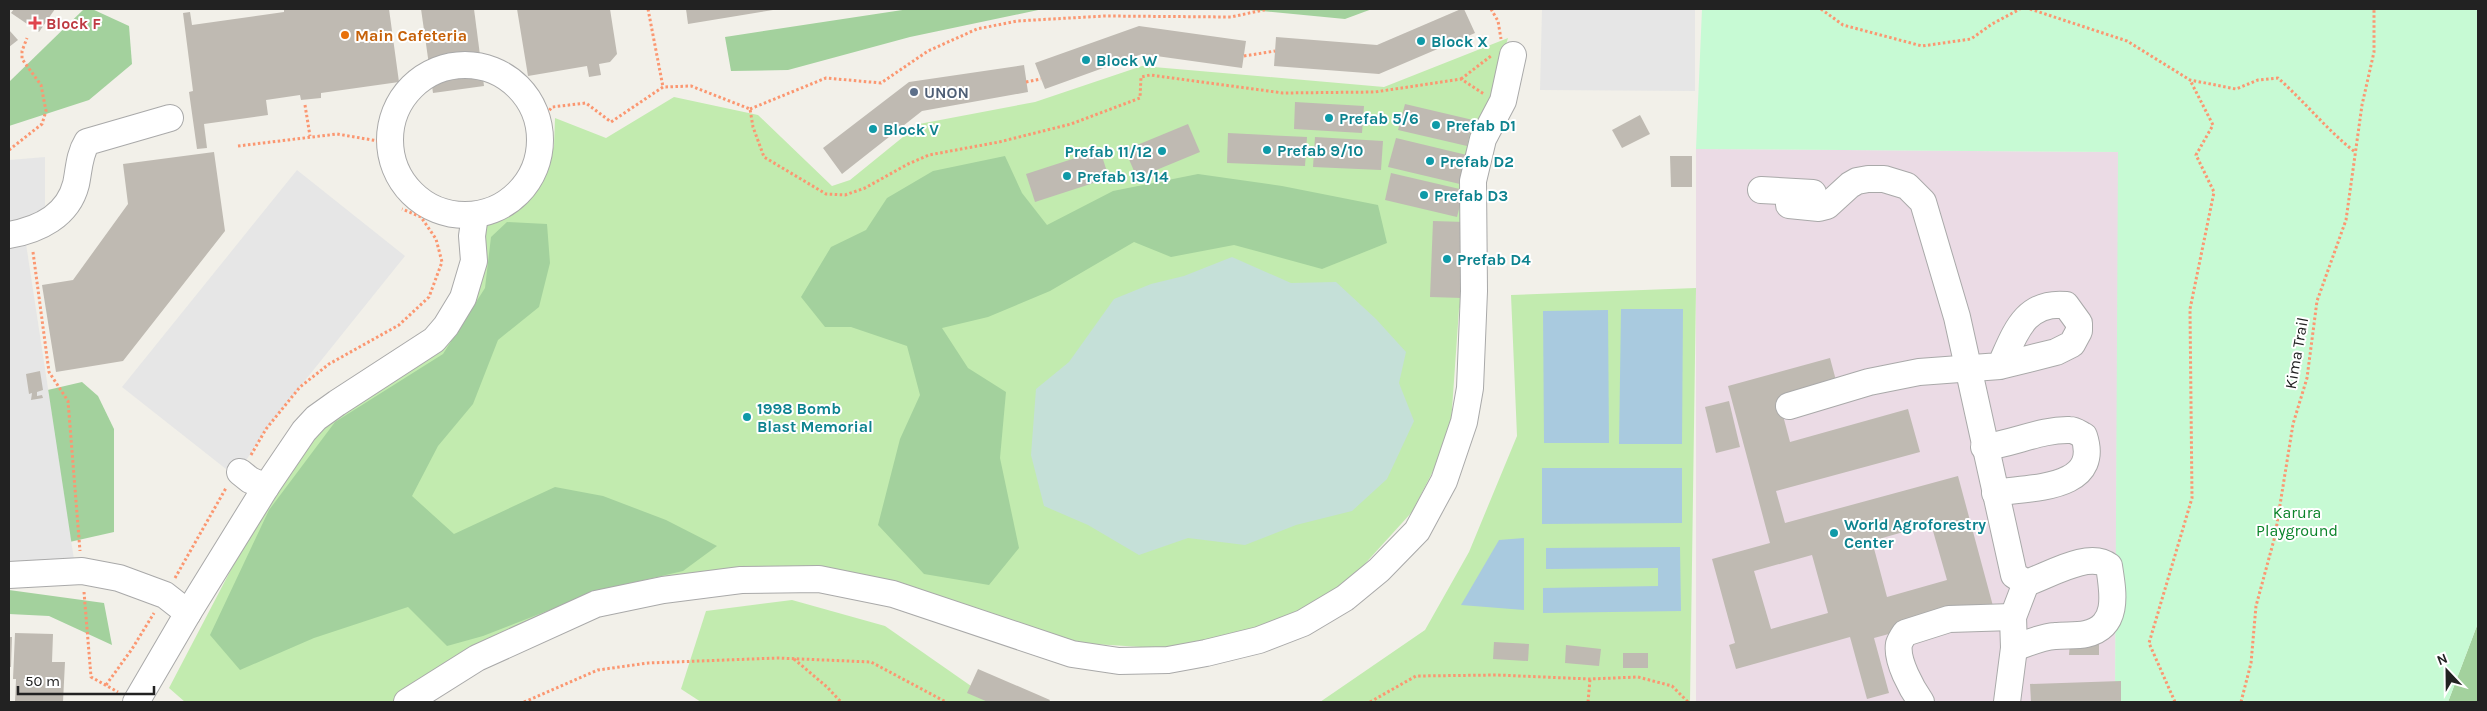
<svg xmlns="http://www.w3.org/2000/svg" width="2487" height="711" viewBox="0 0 2487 711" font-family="Karla,sans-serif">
	<rect width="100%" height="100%" fill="#f2f0e9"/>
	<path fill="#ebdbe5" d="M1696 149 2119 152 2115 702H1696Z"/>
	<g fill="#c2ebaf">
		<path d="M1508 38 1479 139 1468 293 1459 309 1450 438 1412 512 1352 578 1289 617 1221 639 1157 648 1078 643 852 574 663 588 398 702H185L169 688 260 514 331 417 438 351 482 222 537 190 554 146 555 118 606 138 674 97 758 115 832 186 850 180 919 124 1035 102 1142 66 1384 87Z"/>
		<path d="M1696 288 1690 702H1320L1425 630 1469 552 1517 436 1511 295Z"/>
		<path d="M792 600 885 626 994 702H701L681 689 706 611Z"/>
	</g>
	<g fill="#a3d19d">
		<path d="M84 9H92L129 26 132 64 89 100 9 126V82Z"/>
		<path d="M909 9H1043L910 37 788 70 731 71 725 37Z"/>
		<path d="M1241 9H1372L1345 19Z"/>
		<path d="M1005 156 1022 193 1047 225 1113 191 1198 174 1282 186 1378 205 1387 243 1322 269 1234 245 1171 257 1134 242 1050 291 988 317 942 328 968 368 1006 392 1000 458 1019 548 989 585 924 574 878 525 900 439 920 395 907 346 851 327H825L801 297 831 247 866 230 887 198 933 171Z"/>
		<path d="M507 222 547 224 550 263 539 307 498 340 473 404 438 446 412 496 454 534 555 487 603 496 666 520 717 546 683 571 601 590 483 636 447 646 408 607 314 638 240 670 210 635 269 510 335 422 443 354 485 288 491 237Z"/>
		<path d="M82 382 98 396 114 429V532L34 550 9 399Z"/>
		<path d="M9 590 104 603 112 645 49 616 9 614Z"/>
		<path d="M2478 623V702H2448Z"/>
	</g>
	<path fill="#c5e0d8" d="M1232 257 1291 283 1336 282 1376 319 1406 352 1399 383 1414 421 1387 479 1352 511 1296 525 1245 545 1188 538 1139 555 1088 525 1044 506 1031 455 1036 389 1069 362 1114 299 1151 284 1184 276Z"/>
	<path fill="#c7fad4" d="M1702 9H2478V623L2448 702H2115L2118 152 1696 149Z"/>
	<g fill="#e6e6e6">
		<path d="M1542 9H1695V91L1540 90Z"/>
		<path d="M45 157V219L9 230V160Z"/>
		<path d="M297 170 405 256 266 429 240 470 231 473 122 387Z"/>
		<path d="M25 237 75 566 9 563V239Z"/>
	</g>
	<g fill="#a9cadf">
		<path d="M1621 309H1683L1682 444H1619Z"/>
		<path d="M1608 310 1609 443H1544L1543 311Z"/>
		<path d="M1542 468H1682V523L1542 524Z"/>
		<path d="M1524 538V610L1461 605 1499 540Z"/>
		<path d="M1680 547 1681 611 1543 613V588L1658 586V568L1546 569V548Z"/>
	</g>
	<g fill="#bfbab2" fill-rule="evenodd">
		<path d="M14 9H55L39 32 11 13Z"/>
		<path d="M284 9H389L399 82 321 93V98L301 100 300 95 266 100 268 115 204 124 207 148 197 149 189 92 193 91 183 13 190 12 192 25 284 12Z"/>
		<path d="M421 9H474L484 86 433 93Z"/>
		<path d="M517 9H610L617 54 610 62 599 64 601 75 589 77 587 66 528 76Z"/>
		<path d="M686 9H773V10L688 24Z"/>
		<path d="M1461 9H1464L1475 33 1379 74 1274 66 1276 37 1377 45Z"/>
		<path d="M1139 26 1246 41 1242 68 1142 54 1045 89 1035 63Z"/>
		<path d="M9 30 18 40 9 47Z"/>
		<path d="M1024 65 1028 92 922 111 842 174 823 148 909 82Z"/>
		<path d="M1295 102 1364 106 1362 133 1294 129Z"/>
		<path d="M1405 104 1473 120 1467 146 1398 130Z"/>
		<path d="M1640 115 1650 134 1622 148 1612 130Z"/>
		<path d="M1188 124 1200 152 1137 178 1125 150Z"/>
		<path d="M1228 133 1307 137 1305 166 1227 163Z"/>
		<path d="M1315 137 1383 141 1381 170 1313 167Z"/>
		<path d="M1396 138 1471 156 1464 185 1388 167Z"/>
		<path d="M1100 150 1109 178 1035 202 1026 174Z"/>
		<path d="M214 152 225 231 123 361 56 372 42 285 73 280 128 204 123 164Z"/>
		<path d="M1670 156H1692V187H1671Z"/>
		<path d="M1391 173 1464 190 1457 217 1385 200Z"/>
		<path d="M1433 221 1465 222 1462 298 1430 297Z"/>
		<path d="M1830 358 1838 388 1780 404 1790 442 1908 409 1920 452 1776 491 1785 523 1958 476 1993 606 1874 638 1889 693 1867 699 1850 637 1736 669 1729 645 1735 643 1712 559 1770 543 1728 386ZM1931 524 1947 580 1887 597 1872 541ZM1812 555 1828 613 1771 629 1754 571Z"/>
		<path d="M40 371 43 390 37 392V396L42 395 43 398 31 400 32 393 29 394 26 374Z"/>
		<path d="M1729 401 1740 447 1716 453 1705 407Z"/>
		<path d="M15 633 53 634 52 662H65L63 702H15L16 679H13Z"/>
		<path d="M9 637H12L11 667H9Z"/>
		<path d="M1494 642 1529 644 1528 661 1493 659Z"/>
		<path d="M2070 642H2099V655H2069Z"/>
		<path d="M1566 645 1601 649 1599 666 1565 663Z"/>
		<rect x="1623" y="653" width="25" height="15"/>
		<path d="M978 669 1050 700 1049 702H988L967 693Z"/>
		<path d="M2121 681V702H2031L2030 684Z"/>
	</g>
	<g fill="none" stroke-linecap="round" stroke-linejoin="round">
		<g stroke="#a9a9a9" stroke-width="28">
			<g id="minor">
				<circle cx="465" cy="140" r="75"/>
				<path d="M1761 190 1813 193"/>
				<path d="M1789 205 1819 208 1827 206 1850 185 1857 181 1868 179H1884L1907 186 1923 202 1957 317 2014 575 2026 583 2013 617 2014 648 2007 702"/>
				<path d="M9 235C38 230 68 216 76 184 79 170 79 155 87 142L170 118"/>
				<path d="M1789 406 1869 382 1919 372 2000 366 2056 352 2072 344 2079 331V323L2066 305C2024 301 2015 334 2000 366"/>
				<path d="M1984 447C2013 444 2041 429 2070 430 2075 430 2080 434 2084 436 2102 491 2028 487 1995 493"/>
				<path d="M240 472 250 480 266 487"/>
				<path d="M9 575 82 571 119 578 165 595 188 613"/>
				<path d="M2014 648C2028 643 2041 637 2055 636 2065 635 2077 636 2086 634 2120 626 2113 592 2109 566 2089 550 2048 576 2026 583"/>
				<path d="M136 702 188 613 266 487 304 431 316 418 337 403 434 340 446 326 463 298 474 261 472 236 475 215"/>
				<path d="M407 702 477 658 596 604 663 590 741 580 819 579 893 594 1072 654 1119 661 1168 660 1206 653 1259 640 1303 623 1345 598 1379 570 1417 531 1444 481 1464 422 1470 388 1474 291 1473 181 1483 139 1503 101 1513 55"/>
				<path d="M1921 702C1912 689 1896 661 1899 644 1900 641 1903 636 1905 633L1949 619 2013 617"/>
			</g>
		</g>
		<g stroke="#fb9771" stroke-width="3" stroke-dasharray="2.5 2.5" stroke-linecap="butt">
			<path d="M648 9 663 87"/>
			<path d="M1491 9 1498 21 1501 39"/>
			<path d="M1821 9 1843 25 1922 46 1971 39 1992 24 2020 9"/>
			<path d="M2030 9 2127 41 2190 80 2236 89 2258 80 2278 78C2305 102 2327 130 2355 152"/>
			<path d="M1244 56 1275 51"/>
			<path d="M1461 79 1491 56"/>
			<path d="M1026 82 1041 79"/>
			<path d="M305 105 310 136"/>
			<path d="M750 109 826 78 881 83 928 51 977 29 1017 21 1105 16 1231 17 1268 9"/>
			<path d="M540 122 552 107 586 103 611 122 663 87 691 86 750 109 753 127 764 157 826 194 845 195 865 188 908 164 929 155 999 142 1071 124 1140 98 1141 77 1150 75 1283 93 1375 92 1461 79 1484 94"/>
			<path d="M238 146 337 134 390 143"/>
			<path d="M9 150 42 124 46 111 41 85 22 59V51L27 38"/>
			<path d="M33 252 49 372 68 401 80 551"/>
			<path d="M251 455 266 429 300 387 329 364 399 325 429 297 442 262 436 239 421 217 402 209"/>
			<path d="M175 578 226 488"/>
			<path d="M84 592 91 677 118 692"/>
			<path d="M794 659 827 687 841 702"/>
			<path d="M106 685 132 649 154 613"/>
			<path d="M524 702 598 670 648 663 778 658 871 662 946 702"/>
			<path d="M1370 702 1416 676 1497 675 1590 679 1638 677 1672 686 1688 702"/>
			<path d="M1588 702 1590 679"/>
			<path d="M2175 702 2149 643 2192 498 2190 309 2214 192 2196 155 2213 125 2190 80"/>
			<path d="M2241 702 2251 663 2256 606 2275 536 2293 424 2307 378 2317 301 2346 220 2362 105 2374 52V9"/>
		</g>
		<use href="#minor" stroke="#fff" stroke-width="26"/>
	</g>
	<path fill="#e0444e" stroke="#fff" stroke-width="2" d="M32.5 15.5h5v5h5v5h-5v5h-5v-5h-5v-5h5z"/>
	<circle fill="#e8710a" stroke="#fff" stroke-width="2" cx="345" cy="35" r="5"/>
	<g fill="#0f9aa8" stroke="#fff" stroke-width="2">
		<circle cx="1421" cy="41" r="5"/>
		<circle cx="1086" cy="60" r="5"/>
		<circle cx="1329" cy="118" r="5"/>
		<circle cx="1436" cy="125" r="5"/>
		<circle cx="873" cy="129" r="5"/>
		<circle cx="1267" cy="150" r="5"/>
		<circle cx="1162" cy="151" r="5"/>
		<circle cx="1430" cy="161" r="5"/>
		<circle cx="1067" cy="176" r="5"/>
		<circle cx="1424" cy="195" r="5"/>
		<circle cx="1447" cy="259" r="5"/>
		<circle cx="747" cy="417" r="5"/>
		<circle cx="1834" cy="533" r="5"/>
	</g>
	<circle fill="#5c6f8a" stroke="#fff" stroke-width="2" cx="914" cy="92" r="5"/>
	<g text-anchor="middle" stroke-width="4" stroke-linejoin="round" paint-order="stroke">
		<g font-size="16" font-weight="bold" fill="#be3a42" stroke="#fff" text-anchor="start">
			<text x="46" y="29">Block F</text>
		</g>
		<g font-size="16" font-weight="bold" fill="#c56008" stroke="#fff" text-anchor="start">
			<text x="355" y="41">Main Cafeteria</text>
		</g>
		<g font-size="16" font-weight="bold" fill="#0d838f" stroke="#fff" text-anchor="start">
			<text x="1431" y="47">Block X</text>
			<text x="1096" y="66">Block W</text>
			<text x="1339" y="124">Prefab 5/6</text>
			<text x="1446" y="131">Prefab D1</text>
			<text x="883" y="135">Block V</text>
			<text x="1277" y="156">Prefab 9/10</text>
			<text x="1152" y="157" text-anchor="end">Prefab 11/12</text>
			<text x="1440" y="167">Prefab D2</text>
			<text x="1077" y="182">Prefab 13/14</text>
			<text x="1434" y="201">Prefab D3</text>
			<text x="1457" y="265">Prefab D4</text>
			<text x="757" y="414">1998 Bomb<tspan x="757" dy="18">Blast Memorial</tspan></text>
			<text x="1844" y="530">World Agroforestry<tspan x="1844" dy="18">Center</tspan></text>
		</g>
		<g font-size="16" font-weight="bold" fill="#4e5e75" stroke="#fff" text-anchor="start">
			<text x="924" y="98">UNON</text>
		</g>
		<g font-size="16" fill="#222" stroke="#fff">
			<text transform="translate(2296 353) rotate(-80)" y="6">Kima Trail</text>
		</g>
		<g font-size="16" fill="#0b842a" stroke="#fff">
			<text x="2297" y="518">Karura<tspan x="2297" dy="18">Playground</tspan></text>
		</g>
	</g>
	<rect width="2487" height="711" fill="none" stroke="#222222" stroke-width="20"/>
	<g transform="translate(2447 671) rotate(338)" stroke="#ffffff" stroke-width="4" paint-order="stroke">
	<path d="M0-4L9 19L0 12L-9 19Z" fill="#222222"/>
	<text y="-8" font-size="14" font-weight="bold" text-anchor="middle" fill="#222222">N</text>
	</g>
	<path d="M18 686v8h136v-8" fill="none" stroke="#222222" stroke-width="2.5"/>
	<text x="25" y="686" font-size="15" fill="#222222" stroke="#ffffff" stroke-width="4" paint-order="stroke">50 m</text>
</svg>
